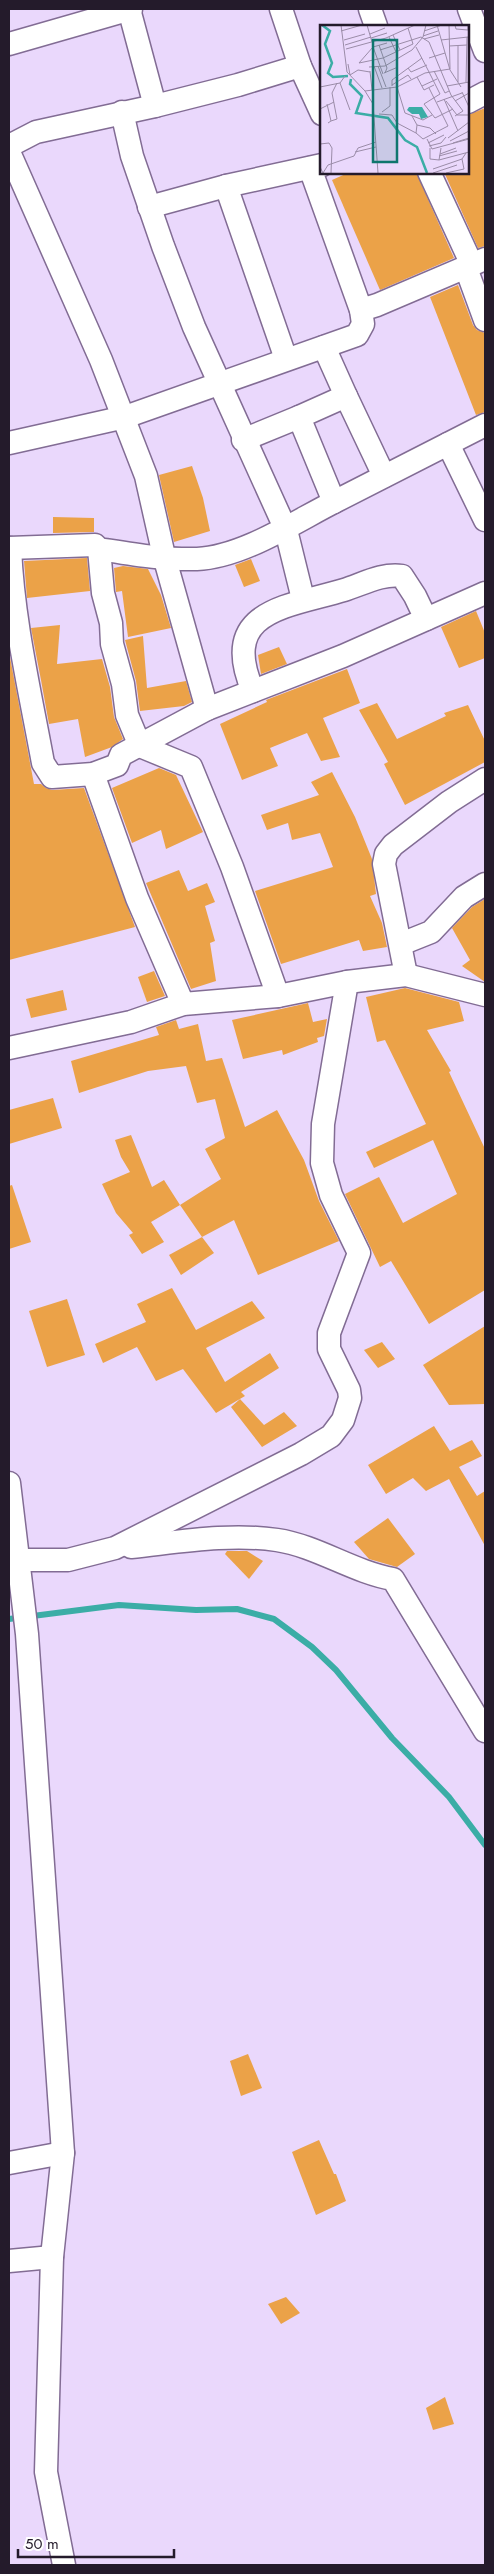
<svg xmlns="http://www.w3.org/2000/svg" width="494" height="2574" viewBox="0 0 494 2574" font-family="Jost,sans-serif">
	<rect width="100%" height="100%" fill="#ead8fc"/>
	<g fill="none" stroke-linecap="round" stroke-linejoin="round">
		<path stroke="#3bada6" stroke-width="6" d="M9 1619 119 1605 196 1610 237 1609 274 1619 312 1647 336 1670 392 1738 449 1797 485 1845"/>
	</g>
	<g fill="#eba248">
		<path d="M485 108V246L478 248 444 172H468V115Z"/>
		<path d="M350 172H416L454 258 380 290 332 180Z"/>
		<path d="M458 285 473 325 477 330 485 333V412L476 415 430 297Z"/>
		<path d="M192 466 203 498 210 531 174 542 159 475Z"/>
		<path d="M53 517 94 518V532L53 533Z"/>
		<path d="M87 558 90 591 27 598 24 561Z"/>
		<path d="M251 559 260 581 244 587 235 565Z"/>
		<path d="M123 566 148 569 161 595 171 628 128 637 122 591 116 592 114 568Z"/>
		<path d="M476 611 485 633V658L459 668 441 627Z"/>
		<path d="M60 625 57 664 102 659 110 687 114 717 123 739 112 747 85 757 78 719 49 724 41 680 31 628Z"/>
		<path d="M143 636 147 688 186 681 192 702 184 706 140 711 136 681 125 640Z"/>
		<path d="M279 647 287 664 261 674 258 655Z"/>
		<path d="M9 652 34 784H41L46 788 52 790 84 788 135 927 9 960Z"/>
		<path d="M347 669 360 703 323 718 340 757 321 761 307 733 270 748 278 766 242 780 220 724 267 702 266 700Z"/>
		<path d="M377 703 397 739 446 716 444 713 468 705 485 741V762L405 805 384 764 388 762 359 710Z"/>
		<path d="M159 768 176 775 203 832 166 849 161 830 132 843 112 788Z"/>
		<path d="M332 772 355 817 372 859 376 894 370 896 382 923 387 947 363 951 359 940 281 964 255 891 333 867 320 833 292 840 288 823 267 830 261 815 319 795 311 782Z"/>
		<path d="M179 870 188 891 207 883 215 902 205 906 215 941 210 943 216 981 191 989 146 883Z"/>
		<path d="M485 899V982L462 966 470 960 452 928 472 907Z"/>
		<path d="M154 971 165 996 147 1002 138 977Z"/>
		<path d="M405 988 459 1002 464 1021 427 1030 451 1071 449 1072 485 1149V1290L429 1324 391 1261 380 1267 345 1194 379 1177 403 1223 457 1194 433 1140 374 1168 366 1152 426 1124 385 1040 377 1042 366 997Z"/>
		<path d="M63 990 67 1010 31 1018 26 999Z"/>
		<path d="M308 1003 313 1022 327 1019 324 1036 317 1038 318 1042 283 1055 282 1050 243 1059 232 1020Z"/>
		<path d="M176 1020 179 1029 198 1024 206 1061 222 1058 245 1127 277 1110 304 1160 319 1201 339 1241 258 1275 234 1220 202 1237 180 1205 221 1179 205 1149 225 1138 215 1099 197 1103 186 1066 148 1071 79 1093 71 1061 159 1035 156 1027Z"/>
		<path d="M53 1098 62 1128 9 1144V1110Z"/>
		<path d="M131 1135 152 1187 164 1180 180 1205 151 1222 164 1242 142 1254 129 1235 133 1233 116 1213 102 1184 130 1172 121 1157 115 1140Z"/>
		<path d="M12 1185 31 1242 9 1249V1186Z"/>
		<path d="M202 1237 214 1253 181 1275 169 1255Z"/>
		<path d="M172 1288 196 1330 252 1301 265 1318 206 1348 225 1382 270 1353 279 1368 241 1392 245 1396 216 1413 183 1369 156 1381 137 1347 103 1363 95 1344 146 1322 137 1304Z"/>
		<path d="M67 1299 85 1355 47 1367 29 1311Z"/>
		<path d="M485 1326V1404L449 1405 423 1365Z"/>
		<path d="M382 1342 395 1359 378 1368 364 1350Z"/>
		<path d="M240 1399 264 1425 284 1412 297 1426 262 1447 231 1407Z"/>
		<path d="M434 1426 450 1451 472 1440 482 1456 459 1467 477 1496 485 1491V1546L449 1479 426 1491 413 1478 386 1494 368 1465Z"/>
		<path d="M388 1518 415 1554 397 1567 369 1559 354 1542Z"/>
		<path d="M227 1551H247L263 1561 249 1579 225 1554Z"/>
		<path d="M248 2054 262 2088 241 2096 230 2061Z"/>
		<path d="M319 2140 334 2174H336L346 2201 316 2215 292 2152Z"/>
		<path d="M286 2297 300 2313 281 2324 268 2304Z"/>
		<path d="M445 2397 454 2424 433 2430 426 2408Z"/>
	</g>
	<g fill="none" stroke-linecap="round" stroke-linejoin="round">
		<g stroke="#826c94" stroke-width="25">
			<g id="street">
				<path d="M129 9 155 106"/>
				<path d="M281 9 300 66 322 114"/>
				<path d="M370 9 376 26"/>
				<path d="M469 9 485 51"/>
				<path d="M9 44 131 9"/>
				<path d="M468 102 485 93"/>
				<path d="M122 112 132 156 163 246 194 327 286 530 303 599"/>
				<path d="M9 146 36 132 155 106 238 85 300 66"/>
				<path d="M9 152 101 360 146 476 164 556 207 709"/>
				<path d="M429 172 472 265"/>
				<path d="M226 186 286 359"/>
				<path d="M149 207 226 186 322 165"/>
				<path d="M466 268 485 320"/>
				<path d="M361 310 377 305 485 259"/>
				<path d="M324 347 346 396 299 417 334 502"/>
				<path d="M346 396 384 476"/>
				<path d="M243 440 299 417"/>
				<path d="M9 443 125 417 357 335 363 324 361 310 310 168"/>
				<path d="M448 444 485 520"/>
				<path d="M9 548 95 545 99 549C131 554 164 560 197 559 243 557 296 521 336 501 386 475 436 450 485 425"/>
				<path d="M10 548C13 620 30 692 43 763L52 777 93 774 117 765 121 755 207 709 343 656 485 593"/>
				<path d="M99 549 103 593 111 623 112 644 123 684 127 715 140 746 191 767 232 867 278 996"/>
				<path d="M253 691C218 610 287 607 344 590 363 584 382 573 402 576L415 596 426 619"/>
				<path d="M93 774 137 898 183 1004"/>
				<path d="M401 944 431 932 464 897 485 884"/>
				<path d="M406 975 384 864 386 854 393 845 449 802 485 779"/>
				<path d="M9 1048 131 1022 183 1004 278 996 347 982 406 975 485 995"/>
				<path d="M9 1483 27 1634 63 2153 52 2257 46 2472 64 2565"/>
				<path d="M131 1547C179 1542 229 1533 277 1540 317 1546 353 1572 393 1579L485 1731"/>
				<path d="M19 1560H68L115 1548 301 1454 331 1436 343 1420 350 1398 349 1390 329 1349V1333L359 1253 331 1195 322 1163 323 1124 347 982"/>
				<path d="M9 2163 63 2153"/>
				<path d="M9 2261 52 2257"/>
			</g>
		</g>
		<use href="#street" stroke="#fff" stroke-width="22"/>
	</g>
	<g transform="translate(320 25)">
		<rect width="149" height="149" fill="#ead8fc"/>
		<path d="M89 82H102L108 92 101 94 99 89H92L87 85Z" fill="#3bada6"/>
		<path fill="none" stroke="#3bada6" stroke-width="2.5" d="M2 0 10 6 5 19 12 38 8 48 13 52 28 51M31 54 30 59 42 71 36 88 68 93 85 115 97 122 107 148"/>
		<path fill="none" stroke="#9b8ca8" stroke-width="1" d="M21 0 27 47 45 66 53 79 58 148M47 0 52 17M117 0 130 45 141 62M135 0 136 4 148 5V0M21 6 42 0M104 6 122 0M50 9 65 3M73 10 80 25M103 11 118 6M69 12 76 27M51 13 67 8M104 14 119 10M24 15 45 9M121 15 148 12M25 20 51 12M59 20 67 43 65 48M129 21 147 20M138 21V57M53 22 63 49M96 22 109 47M26 24 66 13 95 0M60 25 101 12 109 17 131 70 143 86 135 91M109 33 125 28M39 38 63 33 93 19 88 3M39 38 53 22 67 18M28 39 30 50 38 45 50 47M54 41 62 63M58 41 66 62M49 42 65 41 92 25 103 12 106 0M88 43 91 47 107 40M50 46 52 65M114 46 125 68 129 66M109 47 120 69 104 79 115 93 133 84M64 48 78 42M97 52 104 65 114 60M146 57 147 12M20 58 30 85M72 60 88 50 91 54M72 61V55L102 33M102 61 117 54M127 61 149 57M0 62 20 58 25 51M77 62 85 88 103 95 112 90M45 66 77 62 105 48 130 44 129 0M142 67 149 82M124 74 138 106M126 76 137 90H149M135 76 149 68M117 77 142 68M7 79 11 96 8 98M0 84 14 77M62 87 70 81V62M59 89 72 90 77 98 96 108M92 91 97 100 110 103 116 109M11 96 17 94 12 68 17 58M97 100 96 108 103 114 128 101 109 63M128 113 149 97M107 114 112 124 149 114M130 116 149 106M108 118 124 110M133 118 149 113M0 119 9 118 12 123 11 148M109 121 121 118 126 112M110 123V134L119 135M121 123 119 135 149 127M35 127 56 122M120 129 136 123M119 131 137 126M0 142 3 148 8 140 34 131 38 123 56 117M113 144 142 134 146 128M113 148 137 140M126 148 144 144 142 134"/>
		<path fill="#0f766e" fill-opacity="0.15" stroke="#0f766e" stroke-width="2.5" d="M53 15H77V137H53Z"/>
		<rect width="149" height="149" fill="none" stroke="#241b2b" stroke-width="2.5"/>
	</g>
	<rect width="494" height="2574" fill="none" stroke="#241b2b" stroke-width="20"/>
	<path d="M18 2549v8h156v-8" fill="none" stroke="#241b2b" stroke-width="2.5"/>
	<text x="25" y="2549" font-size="15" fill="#241b2b" stroke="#ffffff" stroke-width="4" paint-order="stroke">50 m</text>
</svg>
